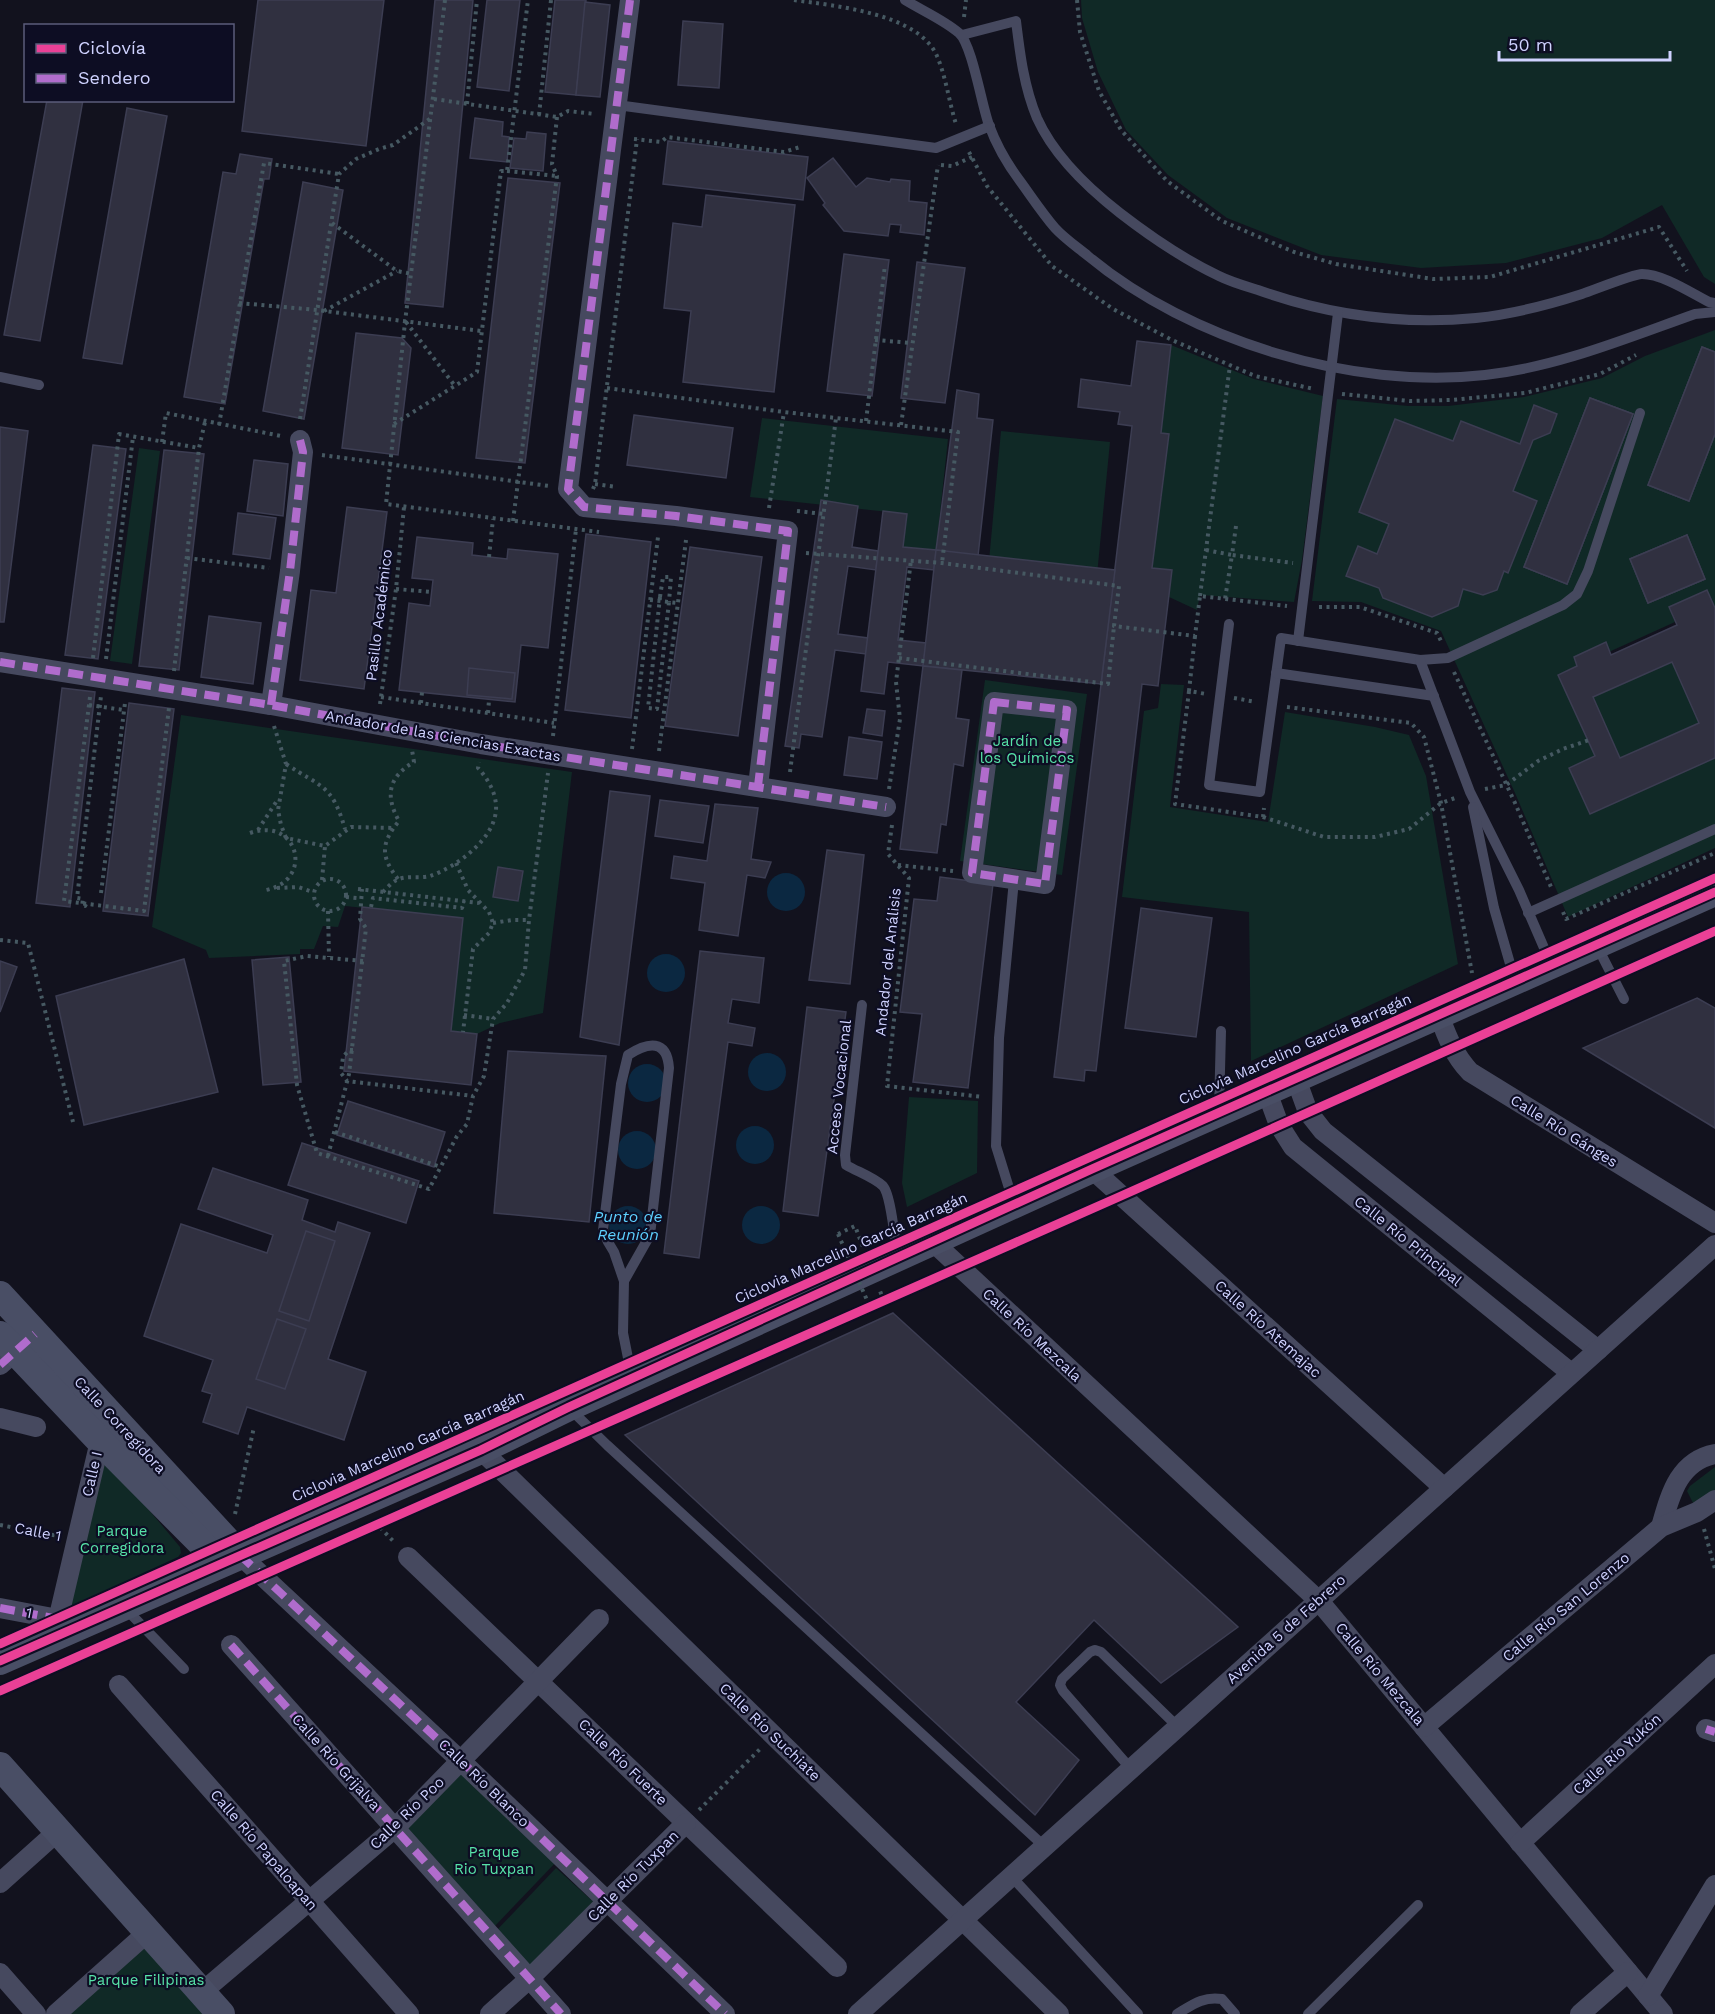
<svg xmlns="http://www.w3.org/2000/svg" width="1715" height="2014" viewBox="0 0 1715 2014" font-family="'Work Sans',sans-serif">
	<rect width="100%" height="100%" fill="#12121e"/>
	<g fill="#102926">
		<path d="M1081 0H1715V284L1704 277 1662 205 1602 238 1506 263 1421 268 1321 255 1227 218 1168 175 1126 130 1098 72 1082 18Z"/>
		<path d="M1715 330V608L1706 590 1669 607 1675 622 1558 675 1595 756 1569 768 1590 814 1715 758V848L1568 917 1515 793 1441 631 1361 602 1312 601 1337 399 1408 406H1448L1524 397 1602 378 1645 356Z"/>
		<path d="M1171 345 1254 379 1323 396 1302 560 1294 602 1200 595 1197 610 1169 597 1152 568 1169 435 1161 433Z"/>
		<path d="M762 418 948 439 936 550 903 547 907 514 750 497Z"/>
		<path d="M1001 431 1110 442 1097 575 989 561Z"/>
		<path d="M139 448 160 451 132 664 110 661Z"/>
		<path d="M1672 662 1699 723 1620 758 1593 697Z"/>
		<path d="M985 680 1087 694 1062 875 960 861Z"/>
		<path d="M1161 684 1184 685 1170 807 1268 822 1285 712 1375 727 1409 735 1426 776 1458 964 1251 1061 1249 912 1122 897 1144 711 1158 708Z"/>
		<path d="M181 715 572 772 543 1013 500 1023 477 1034 451 1031 463 918 345 906 338 927 323 926 314 949H300V954L209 958 206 950 152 927Z"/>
		<path d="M909 1097 978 1101 977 1173 907 1207 902 1183Z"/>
		<path d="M103 1455 180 1547 181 1553 178 1557 72 1606H67Z"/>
		<path d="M1715 1467V1493L1694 1505 1687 1491 1690 1486Z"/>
		<path d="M461 1768 558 1860 494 1927 406 1830Z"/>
		<path d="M556 1868 598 1906 531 1972 496 1931Z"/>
		<path d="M148 1932 221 2014H56Z"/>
	</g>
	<g fill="#0b2841">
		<circle cx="786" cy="892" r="19"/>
		<circle cx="666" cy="973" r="19"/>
		<circle cx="767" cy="1072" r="19"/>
		<circle cx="647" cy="1083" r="19"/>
		<circle cx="755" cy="1145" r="19"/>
		<circle cx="637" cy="1150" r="19"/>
		<circle cx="628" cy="1225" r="19"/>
		<circle cx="761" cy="1225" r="19"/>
	</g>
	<g fill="#303040" stroke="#3c3d52" stroke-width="1.5" fill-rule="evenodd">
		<path d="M258 0H384L366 146 242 131Z"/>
		<path d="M435 0H473L443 307 405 303Z"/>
		<path d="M487 0H520L509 91 477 87Z"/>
		<path d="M555 0H586L576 95 545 92Z"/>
		<path d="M585 2 610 5 600 97 576 95Z"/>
		<path d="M683 21 723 24 719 88 678 85Z"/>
		<path d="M47 100H83L40 341 4 335Z"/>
		<path d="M127 108 167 116 122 364 83 358Z"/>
		<path d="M475 118 503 122 502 136 509 137 507 162 470 158Z"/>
		<path d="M527 132 546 134 543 171 510 168 514 138 526 139Z"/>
		<path d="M668 141 808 157 803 200 663 184Z"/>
		<path d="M240 154 272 159 269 179H264L225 404 184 397 223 172 236 174Z"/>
		<path d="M833 158 856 187 867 178 890 182 891 179 910 181 909 201 927 203 924 235 900 232 901 225 890 224 888 236 844 231 823 205 825 203 807 178Z"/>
		<path d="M508 178 560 183 525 463 476 458Z"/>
		<path d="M303 182 343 190 304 419 263 411Z"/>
		<path d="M706 195 795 205 774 392 683 382 691 311 664 308 673 223 702 227Z"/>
		<path d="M844 254 889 260 872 396 827 391Z"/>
		<path d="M917 262 965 268 945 403 901 398Z"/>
		<path d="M356 333 402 338 411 348 398 455 342 448Z"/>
		<path d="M1137 341 1171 345 1161 433 1169 434 1152 568 1172 570 1158 686 1142 684 1096 1071 1085 1070 1084 1081 1054 1077 1132 426 1118 424 1120 412 1078 407 1081 379 1131 386Z"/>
		<path d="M1702 347 1715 352V434L1689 501 1648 485Z"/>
		<path d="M1702 347 1715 352V434L1689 501 1648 485Z"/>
		<path d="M957 390 979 394 977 418 993 420 978 556 936 550Z"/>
		<path d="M1590 398 1633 414 1567 584 1524 567Z"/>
		<path d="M1590 398 1633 414 1567 584 1524 567Z"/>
		<path d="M1534 405 1557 414 1550 433 1533 440 1513 491 1537 501 1508 573 1504 571 1497 590 1483 595 1463 589 1458 606 1432 617 1383 598 1379 588 1346 576 1358 546 1377 554 1389 524 1359 512 1395 419 1453 441 1461 421 1520 444Z"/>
		<path d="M634 415 733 428 726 478 627 465Z"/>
		<path d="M0 427 28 431 4 622H0Z"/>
		<path d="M93 445 126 449 98 659 65 655Z"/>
		<path d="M164 450 204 454 179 670 139 666Z"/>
		<path d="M254 460 288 464 283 516 247 511Z"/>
		<path d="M821 500 858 506 852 547 878 551 876 570 848 566 838 634 868 638 866 654 835 650 822 737 801 734 799 748 785 746Z"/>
		<path d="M347 507 387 512 364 689 300 680 311 590 336 593Z"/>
		<path d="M883 511 907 514 903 547 936 550 934 570 907 567 898 640 926 643 923 666 888 662 884 694 861 691Z"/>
		<path d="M238 513 276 518 270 559 233 554Z"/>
		<path d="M586 534 651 542 631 718 565 710Z"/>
		<path d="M1687 535 1705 579 1648 603 1630 559Z"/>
		<path d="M1687 535 1705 579 1648 603 1630 559Z"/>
		<path d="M417 537 473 543 472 555 507 559 508 549 558 554 548 648 521 645 515 702 399 690 409 603 430 606 433 580 412 578Z"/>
		<path d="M690 547 762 557 738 736 665 726Z"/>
		<path d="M936 550 1115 570 1101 684 923 666Z"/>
		<path d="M1707 590 1715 608V758L1590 814 1569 768 1595 756 1558 675 1577 666 1574 657 1606 642 1611 655 1677 625 1669 607ZM1672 662 1699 723 1620 758 1593 697Z"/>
		<path d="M209 616 261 623 253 684 201 677Z"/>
		<path d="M923 666 962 670 956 718 969 720 963 766 954 764 946 825 941 824 937 853 900 849Z"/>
		<path d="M469 668 515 673 512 699 467 695Z"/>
		<path d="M62 688 95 692 70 907 36 903Z"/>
		<path d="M129 703 174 709 148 916 103 911Z"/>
		<path d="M867 709 885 711 882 736 863 733Z"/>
		<path d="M849 737 882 742 877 779 844 775Z"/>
		<path d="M610 791 650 796 619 1045 580 1037Z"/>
		<path d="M660 800 709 806 703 843 655 836Z"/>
		<path d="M715 804 758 808 751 859 771 862 765 878 747 875 738 936 699 930 705 883 671 878 674 856 707 861Z"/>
		<path d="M827 850 864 855 850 984 809 980Z"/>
		<path d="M498 867 523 871 518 901 493 897Z"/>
		<path d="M940 877 993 884 968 1088 913 1082 922 1014 900 1012 914 899 937 901Z"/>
		<path d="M362 907 463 918 451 1031 477 1034 471 1085 344 1071Z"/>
		<path d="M1141 908 1212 918 1196 1037 1125 1028Z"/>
		<path d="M700 951 764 958 759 1003 732 999 728 1023 755 1028 752 1046 728 1042 699 1258 664 1253Z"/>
		<path d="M289 957 301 1082 263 1085 252 960Z"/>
		<path d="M184 959 218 1092 84 1125 56 996Z"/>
		<path d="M0 961 17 967 0 1012Z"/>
		<path d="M1697 998 1715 1008V1128L1583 1048Z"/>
		<path d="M807 1007 846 1012 818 1216 783 1211Z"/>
		<path d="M508 1051 606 1056 589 1222 494 1213Z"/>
		<path d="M348 1101 445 1132 434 1167 337 1135Z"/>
		<path d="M302 1143 419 1181 406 1223 288 1185Z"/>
		<path d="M213 1168 308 1200 302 1220 335 1232 338 1222 370 1233 328 1359 366 1372 344 1440 247 1407 238 1434 203 1422 212 1394 202 1391 213 1360 144 1336 181 1224 267 1253 273 1235 198 1209Z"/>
		<path d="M306 1231 335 1241 309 1321 279 1311Z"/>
		<path d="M893 1313 1238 1627 1161 1683 1094 1620 1016 1702 1079 1760 1035 1815 625 1435Z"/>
		<path d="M277 1319 306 1329 285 1389 256 1379Z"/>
	</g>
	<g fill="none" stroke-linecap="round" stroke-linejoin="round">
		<g stroke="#465962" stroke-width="4" stroke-dasharray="3 4.5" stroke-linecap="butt">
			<path d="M445 0 405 322 386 504 599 532"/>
			<path d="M794 0C835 6 918 13 937 56 946 77 949 102 956 124"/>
			<path d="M1077 0 1080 32 1099 91 1121 130 1167 181 1222 221 1294 252 1336 264 1433 279 1490 277 1659 227 1687 271"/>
			<path d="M964 17 966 0"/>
			<path d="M434 99 557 117 568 111 595 114"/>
			<path d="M467 104 477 0"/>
			<path d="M539 115 551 0"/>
			<path d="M634 139 661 142 667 137 784 152 800 147"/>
			<path d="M969 152 987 186 1052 266 1113 309 1172 340 1255 376 1314 389"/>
			<path d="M941 165 952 166 972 157"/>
			<path d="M507 171 557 176"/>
			<path d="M332 223 397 271 412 274"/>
			<path d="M239 303 317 310 481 331"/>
			<path d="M324 311 397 271"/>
			<path d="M406 322 455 386"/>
			<path d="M875 340 912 343"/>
			<path d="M607 388 784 412 958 432 942 563"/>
			<path d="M1342 394 1410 401 1451 400 1525 393 1600 374 1636 355"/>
			<path d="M300 419 339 174 356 159 379 149 393 145 431 118"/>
			<path d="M866 421 885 265"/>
			<path d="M394 424 477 372 501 171H507L528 0"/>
			<path d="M219 425 264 163 339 174"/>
			<path d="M901 425 938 165"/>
			<path d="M162 442 166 413 281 436"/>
			<path d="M322 455 549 486"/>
			<path d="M595 484 617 487"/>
			<path d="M593 489 595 484 637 139"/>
			<path d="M769 508 784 412"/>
			<path d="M797 511 824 514"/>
			<path d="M513 521 557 176 552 164 557 117"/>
			<path d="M1236 526 1232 555 1293 563"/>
			<path d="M1206 550 1232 555 1225 599"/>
			<path d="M806 553 942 563 1119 586 1114 626 1195 636 1200 596 1287 606"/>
			<path d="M489 557 493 519"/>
			<path d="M187 558 269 568"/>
			<path d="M396 589 432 592"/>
			<path d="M1200 596 1230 365"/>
			<path d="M660 597 663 577H671L669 602"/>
			<path d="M650 600 678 603"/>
			<path d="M1319 607H1360L1437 633 1442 643"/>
			<path d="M1195 636 1189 691 1206 694"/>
			<path d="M93 658 119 434 199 448"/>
			<path d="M899 658 1108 684 1114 626"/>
			<path d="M106 659 133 437"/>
			<path d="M174 671 199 448 205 422"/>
			<path d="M1454 672 1515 803 1551 887"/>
			<path d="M1189 691 1175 804 1263 817 1264 808"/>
			<path d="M90 697 64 901 144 911 169 708"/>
			<path d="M381 697 554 723"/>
			<path d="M1234 698 1256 702"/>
			<path d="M421 703 422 692"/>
			<path d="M380 704 396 589 404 507"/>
			<path d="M89 705 124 710"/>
			<path d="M1287 707 1411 723 1424 737 1441 803 1472 973"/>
			<path d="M488 713 489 700"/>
			<path d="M274 726 286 764 278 810 281 825 286 838 325 846 351 827 394 828"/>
			<path d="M553 736 576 529"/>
			<path d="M632 749 658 537"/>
			<path d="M659 751 686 540"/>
			<path d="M286 764C322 788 332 784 345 829"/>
			<path d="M790 772 836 418"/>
			<path d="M889 789 900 719 896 682 911 560"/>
			<path d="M1485 789 1506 785 1538 761 1563 749 1589 740"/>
			<path d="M1263 817 1324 837H1375L1409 829 1441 803 1455 798"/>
			<path d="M892 825 888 854 909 878 887 1086 983 1097"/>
			<path d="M258 830 278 799"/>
			<path d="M250 833C298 816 315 880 266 890"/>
			<path d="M456 863 468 890 489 912 493 923 489 933 473 949 463 1032"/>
			<path d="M898 865 953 871"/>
			<circle cx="330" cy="895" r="16"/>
			<path d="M398 879C380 856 381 843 399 821 385 796 388 777 414 762L412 750"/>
			<path d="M322 880 325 846"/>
			<path d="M277 888 298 887 313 892"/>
			<path d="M358 889 479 903"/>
			<path d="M383 892C387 888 392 882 397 880 406 875 420 879 430 876 456 867 494 840 496 810 497 794 488 779 478 768L479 762"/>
			<path d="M101 893 125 703"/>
			<path d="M346 897 357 898"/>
			<path d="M86 904 85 906H82L83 899 77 898 101 696"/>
			<path d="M371 907 373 898 462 908 464 901"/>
			<path d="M328 911 329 957"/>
			<path d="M1563 912 1566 919 1715 853"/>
			<path d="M493 923 512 920H529"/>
			<path d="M0 940 28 943 73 1122"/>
			<path d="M363 961 307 956 284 961 297 1085 317 1153 429 1189 457 1136 467 1124 473 1096 484 1076 493 1019 507 1003 525 970 529 920 548 773"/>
			<path d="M464 1015 493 1019"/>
			<path d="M353 1050H349L343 1057 341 1073 347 1081 473 1096"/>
			<path d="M335 1132 441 1167"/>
			<path d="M328 1156 349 1074 366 928 360 919 362 889"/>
			<path d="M838 1234 855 1226 863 1247"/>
			<path d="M870 1307 884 1301 880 1291"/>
			<path d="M235 1514 254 1427"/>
			<path d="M375 1522 395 1543"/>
			<path d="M0 1525 58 1536"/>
			<path d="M1704 1529 1715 1569"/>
			<path d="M699 1810 760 1749"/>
		</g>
		<g stroke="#46495f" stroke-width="10">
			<path d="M905 0C923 11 944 20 959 33 972 44 982 107 989 125 996 144 1008 165 1020 181 1031 196 1042 213 1055 228 1064 238 1077 247 1088 256 1190 341 1353 390 1485 375 1558 367 1627 338 1695 314L1715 312"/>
			<path d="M962 35 1016 21C1020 54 1024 87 1037 118 1054 156 1088 188 1120 213 1151 237 1183 259 1219 276 1231 282 1245 286 1258 290 1328 315 1401 325 1476 318 1513 314 1548 305 1582 294 1594 290 1633 274 1642 274 1663 274 1691 293 1709 302L1715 303"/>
			<path d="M617 105 936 148 990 126"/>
			<path d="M0 377 39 385"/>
			<path d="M1229 624 1209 785 1260 792 1281 638 1420 660 1448 658 1563 605 1577 594 1588 571 1640 413"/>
			<path d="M1298 641 1338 313"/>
			<path d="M1420 660 1470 792 1519 890 1551 964"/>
			<path d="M1276 673 1434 696"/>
			<path d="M1473 807 1494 908 1515 981"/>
			<path d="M1014 880 999 1038 996 1146 1009 1188 1017 1203"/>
			<path d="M1528 913 1715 829"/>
			<path d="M1597 946 1624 999"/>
			<path d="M862 1005 845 1155 846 1165C858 1172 873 1177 883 1186 891 1195 895 1241 897 1254"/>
			<path d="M1219 1110 1221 1031"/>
			<path d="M624 1281 650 1235 669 1068C667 1039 648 1042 628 1055L621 1084 603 1230 608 1242 614 1252 624 1281 623 1333 632 1378"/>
			<path d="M569 1408 607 1445 1045 1847"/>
			<path d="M124 1607 184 1669"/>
			<path d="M1131 1769 1063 1691 1060 1685 1062 1679 1090 1652 1095 1650 1101 1652 1178 1727"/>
			<path d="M1012 1877 1138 2014"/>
			<path d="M1177 2014C1192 2005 1203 1996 1222 1999L1235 2014"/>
			<path d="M1308 2014 1418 1905"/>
		</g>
		<g stroke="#46495f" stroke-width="20">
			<path d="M630 0 568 489 584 507 676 516 788 531 758 786"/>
			<path d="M0 662 271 705 481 744 886 807"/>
			<path d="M994 702 1067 710 1045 884 972 873Z"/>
			<path d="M271 705 290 571 303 452 300 440"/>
			<path d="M1439 1015C1447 1037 1454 1055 1470 1072L1715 1223"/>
			<path d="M1296 1079 1308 1112 1323 1131 1598 1350"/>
			<path d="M1267 1092 1279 1125 1293 1147 1571 1373"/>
			<path d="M1092 1169 1444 1488"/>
			<path d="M933 1242 1319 1601 1663 2014"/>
			<path d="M0 1365 25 1343"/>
			<path d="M0 1418 36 1427"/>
			<path d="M481 1450 1059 2014"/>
			<path d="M1661 1527C1670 1496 1678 1461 1715 1454"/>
			<path d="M240 1555 461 1761 725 2014"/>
			<path d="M408 1557 837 1967"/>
			<path d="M0 1608 58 1619"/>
			<path d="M54 1637 100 1441 106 1435"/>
			<path d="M231 1645 561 2014"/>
			<path d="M119 1685 409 2014"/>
			<path d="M1424 1727 1661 1527 1697 1512 1715 1500"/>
			<path d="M1706 1729 1715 1732"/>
			<path d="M1520 1843 1715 1664"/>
			<path d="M0 1883 58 1831"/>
			<path d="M0 1973 36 2014"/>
			<path d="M202 1992 395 1828 599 1619"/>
			<path d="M1648 1996 1715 1885"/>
			<path d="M56 2014 148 1932"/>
			<path d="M490 2014 529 1979 686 1823"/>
			<path d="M858 2014 1715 1245"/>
			<path d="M1580 2014 1628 1972"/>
		</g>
		<g stroke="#494e65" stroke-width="28">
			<path d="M0 1295 240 1555"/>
			<path d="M0 1335 100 1441 221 1563"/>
			<path d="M0 1661 481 1450 569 1407 1092 1169 1715 892"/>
			<path d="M0 1766 221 2014"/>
		</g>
		<g stroke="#465962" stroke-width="4" stroke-dasharray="3 4.5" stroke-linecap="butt">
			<path d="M660 597 648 708 657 709 669 602"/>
			<path d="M838 1234 870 1307"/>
		</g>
		<g stroke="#b06ccc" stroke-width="8" stroke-dasharray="15 8" stroke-linecap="butt">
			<path d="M630 0 568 489 584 507 676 516 788 531 758 786"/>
			<path d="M0 662 271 705 481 744 886 807"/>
			<path d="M994 702 1067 710 1045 884 972 873Z"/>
			<path d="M271 705 290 571 303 452 300 440"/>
			<path d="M0 1365 35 1334"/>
			<path d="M240 1555 461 1761 725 2014"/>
			<path d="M0 1608 53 1618"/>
			<path d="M231 1645 561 2014"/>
			<path d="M1706 1729 1715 1732"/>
		</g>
		<g stroke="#0d0d23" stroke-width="13">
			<g id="cycleway">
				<path d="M0 1644 1715 878"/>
				<path d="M0 1661 481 1450 569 1407 1092 1169 1715 892"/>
				<path d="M0 1691 1121 1196 1715 931"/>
			</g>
		</g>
		<use href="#cycleway" stroke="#ea4096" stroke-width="9"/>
	</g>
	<g text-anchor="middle" stroke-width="4.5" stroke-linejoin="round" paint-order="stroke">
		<g font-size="15" fill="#cfd2ff" stroke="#0d0d23">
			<text transform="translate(379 615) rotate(-83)" y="5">Pasillo Académico</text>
			<text transform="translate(443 736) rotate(10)" y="5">Andador de las Ciencias Exactas</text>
			<text transform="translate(888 962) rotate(-84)" y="5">Andador del Análisis</text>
			<text transform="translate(1295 1049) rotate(-24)" y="5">Ciclovia Marcelino García Barragán</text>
			<text transform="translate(839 1087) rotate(-84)" y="5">Acceso Vocacional</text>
			<text transform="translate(1564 1131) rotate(32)" y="5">Calle Río Gánges</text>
			<text transform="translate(1408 1241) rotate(39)" y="5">Calle Río Principal</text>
			<text transform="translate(851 1248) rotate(-24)" y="5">Ciclovia Marcelino García Barragán</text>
			<text transform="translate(1268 1329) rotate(42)" y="5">Calle Río Atemajac</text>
			<text transform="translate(1032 1335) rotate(43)" y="5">Calle Río Mezcala</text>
			<text transform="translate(120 1425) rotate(47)" y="5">Calle Corregidora</text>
			<text transform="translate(408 1446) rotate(-24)" y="5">Ciclovia Marcelino García Barragán</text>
			<text transform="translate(92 1474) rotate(-77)" y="5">Calle I</text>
			<text transform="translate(38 1532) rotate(11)" y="5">Calle 1</text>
			<text transform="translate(1566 1607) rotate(-40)" y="5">Calle Río San Lorenzo</text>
			<text transform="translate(29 1613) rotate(11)" y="5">1</text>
			<text transform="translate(1286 1629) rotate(-42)" y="5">Avenida 5 de Febrero</text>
			<text transform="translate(1380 1674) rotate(50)" y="5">Calle Río Mezcala</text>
			<text transform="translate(770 1732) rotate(44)" y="5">Calle Río Suchiate</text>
			<text transform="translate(1617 1754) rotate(-42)" y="5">Calle Río Yukón</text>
			<text transform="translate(336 1762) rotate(48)" y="5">Calle Río Grijalva</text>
			<text transform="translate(623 1762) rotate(44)" y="5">Calle Río Fuerte</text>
			<text transform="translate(484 1783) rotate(44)" y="5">Calle Río Blanco</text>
			<text transform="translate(407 1813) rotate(-44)" y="5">Calle Río Poo</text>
			<text transform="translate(264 1850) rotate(49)" y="5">Calle Río Papaloapan</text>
			<text transform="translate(633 1876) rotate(-45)" y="5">Calle Río Tuxpan</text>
		</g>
		<g font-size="15" fill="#57e3a8" stroke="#0d0d23">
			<text x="1027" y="746">Jardín de<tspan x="1027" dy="17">los Químicos</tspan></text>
			<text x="122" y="1536">Parque<tspan x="122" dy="17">Corregidora</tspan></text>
			<text x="494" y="1857">Parque<tspan x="494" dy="17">Rio Tuxpan</tspan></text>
			<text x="146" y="1985">Parque Filipinas</text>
		</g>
		<g font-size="16" font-style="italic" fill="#5dd0ff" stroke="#0d0d23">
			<text x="628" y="1222">Punto de<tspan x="628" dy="18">Reunión</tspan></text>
		</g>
	</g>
	<rect x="24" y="24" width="210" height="78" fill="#0d0d23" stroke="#5b5c7b" stroke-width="1.5"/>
	<rect x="36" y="44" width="30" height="9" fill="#ea4096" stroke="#5b5c7b" stroke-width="1.5"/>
	<text x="78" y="54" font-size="18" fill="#cfd2ff">Ciclovía</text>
	<rect x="36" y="74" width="30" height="9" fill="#b06ccc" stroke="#5b5c7b" stroke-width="1.5"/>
	<text x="78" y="84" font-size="18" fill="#cfd2ff">Sendero</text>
	<path d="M1499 51v9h171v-9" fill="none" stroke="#cfd2ff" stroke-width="3"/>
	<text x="1508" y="51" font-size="18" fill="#cfd2ff" stroke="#0d0d23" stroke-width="4.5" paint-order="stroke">50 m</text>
</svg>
